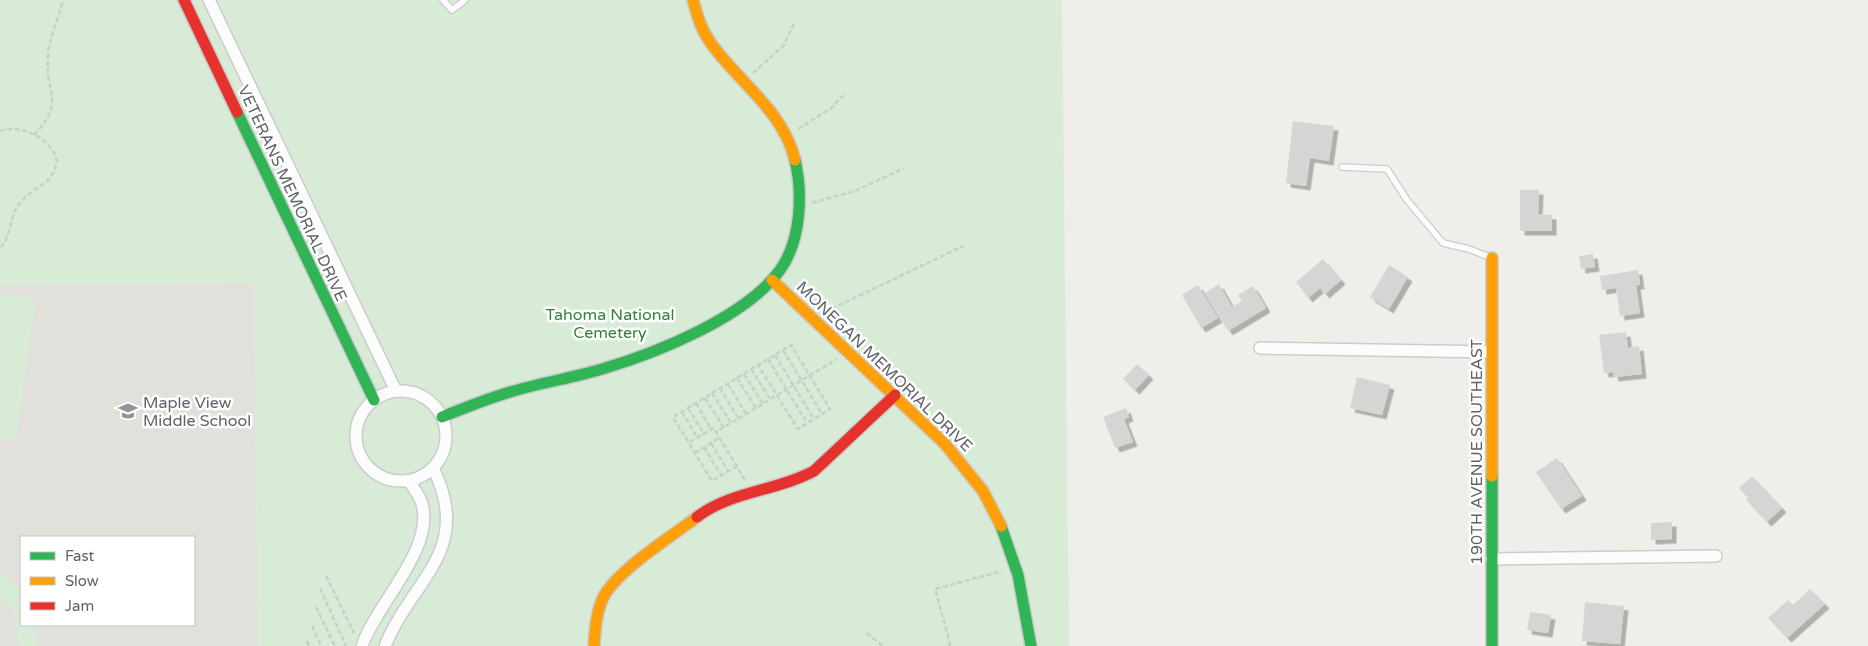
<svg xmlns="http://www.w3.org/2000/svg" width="1868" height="646" viewBox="0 0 1868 646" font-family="'Varela Round',sans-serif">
	<defs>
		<filter id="shadow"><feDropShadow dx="4.5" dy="4.5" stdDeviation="0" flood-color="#0004"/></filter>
	</defs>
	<rect width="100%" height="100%" fill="#efeeea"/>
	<path fill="#e2e0da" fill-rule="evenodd" d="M254 283 258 646H0V285ZM21 537H194V625H21Z"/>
	<g fill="#d8ebd6">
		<path d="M0 0H1062L1069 646H258L254 283 0 285Z"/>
		<path d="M0 293 32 298 35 304 16 439 0 438Z"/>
		<path d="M0 570 21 590V625H36V646H18C18 629 17 614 5 600L0 602V598H3L0 594Z"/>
	</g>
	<g fill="#d6d5d3" filter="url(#shadow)">
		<path d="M1293 121 1334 126 1329 161 1310 158 1306 186 1286 183Z"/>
		<path d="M1520 190H1539L1538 214 1552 215V231H1520Z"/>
		<path d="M1593 254 1595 267 1581 269 1579 256Z"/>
		<path d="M1323 259 1341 280 1325 294 1320 288 1308 298 1296 282Z"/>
		<path d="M1389 265 1408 277 1389 309 1370 297Z"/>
		<path d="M1638 270 1640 285H1636L1640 313 1620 316 1616 288 1602 290 1600 276Z"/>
		<path d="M1219 284 1232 307 1242 301 1238 295 1253 286 1266 308 1228 331 1205 293Z"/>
		<path d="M1198 285 1218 318 1201 328 1182 295Z"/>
		<path d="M1626 332 1628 348 1639 346 1642 374 1614 377 1613 372 1604 373 1599 335Z"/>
		<path d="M1137 364 1149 375 1135 390 1123 379Z"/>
		<path d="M1357 377 1390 385 1382 415 1350 408Z"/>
		<path d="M1126 408 1129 417 1124 419 1133 442 1115 448 1103 417Z"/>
		<path d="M1557 458 1582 496 1561 509 1536 472Z"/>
		<path d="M1752 476 1782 508 1767 522 1746 500 1748 498 1739 488Z"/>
		<path d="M1672 522V539L1651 540V523Z"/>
		<path d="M1810 589 1825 604 1787 638 1768 618 1788 600 1793 605Z"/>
		<path d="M1585 602 1624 606 1620 644 1582 641Z"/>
		<path d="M1530 612 1551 615 1548 633 1527 630Z"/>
	</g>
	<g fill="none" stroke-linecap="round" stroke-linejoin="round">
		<g stroke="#cbcccc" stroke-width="8">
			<g id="lane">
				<path d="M443 0 452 10 465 0"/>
				<path d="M1342 167 1387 169 1407 200 1443 243 1469 249 1492 258"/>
			</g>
		</g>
		<g stroke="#cbcccc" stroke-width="14">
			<g id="street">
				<path d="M209 0 396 391"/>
				<path d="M1260 348 1492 352"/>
				<circle cx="401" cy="436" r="45"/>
				<path d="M1491 559 1716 556"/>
				<path d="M362 646C376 604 435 549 422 504 420 496 413 488 409 481"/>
				<path d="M385 646C412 579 474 551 433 468"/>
			</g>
		</g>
		<g stroke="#cacacb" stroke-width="14">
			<g id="fast">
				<path d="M237 112 374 400"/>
				<path d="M442 417C464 408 487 399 510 392 540 383 572 378 602 369 657 353 746 317 780 270 801 241 803 194 795 160"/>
				<path d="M1492 476V646"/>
				<path d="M1001 526 1018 575 1031 646"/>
			</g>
		</g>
		<g stroke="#cacacb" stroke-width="14">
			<g id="slow">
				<path d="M693 0C697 15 701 29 710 42 738 82 783 110 795 160"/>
				<path d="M1492 258V476"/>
				<path d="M772 280 945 444 983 491 1001 526"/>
				<path d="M594 646C595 631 596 615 602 600 614 572 671 537 697 517"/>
			</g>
		</g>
		<g stroke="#cacacb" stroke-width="14">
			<g id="jam">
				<path d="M184 0 237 112"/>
				<path d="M697 517C731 491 777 491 814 471L895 395"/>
			</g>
		</g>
		<g stroke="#cacfcc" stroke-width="2.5" stroke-dasharray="5 2.5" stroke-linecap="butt">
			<path d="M753 73 784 45 794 24"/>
			<path d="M798 129 830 109 845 94"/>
			<path d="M0 131C21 123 52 139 57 161 52 187 34 185 20 203 8 217 13 235 0 248"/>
			<path d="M34 135C67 100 44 94 48 56 49 37 59 19 63 0"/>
			<path d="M812 203 855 191 904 168"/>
			<path d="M825 312 963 246"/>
			<path d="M783 350 822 414"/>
			<path d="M775 355 814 419"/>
			<path d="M768 359 807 423"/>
			<path d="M751 369 770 399"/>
			<path d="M744 374 763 404"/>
			<path d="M737 378 756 408"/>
			<path d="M728 384 746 414"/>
			<path d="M720 388 739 419"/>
			<path d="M712 393 731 423"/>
			<path d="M705 398 724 428"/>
			<path d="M696 403 711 429"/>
			<path d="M688 408 704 434"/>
			<path d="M682 412 697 437"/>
			<path d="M690 442 713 428 716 432"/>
			<path d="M711 443 728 471"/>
			<path d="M704 447 721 475"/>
			<path d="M695 453 719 438"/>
			<path d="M737 466 712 481 673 417 791 345 830 409 798 429 758 365"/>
			<path d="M745 480 716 432 837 359"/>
			<path d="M326 576 354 633"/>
			<path d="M320 588 346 646"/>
			<path d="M316 607 335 646"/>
			<path d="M312 626 321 646"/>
			<path d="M867 633 883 646"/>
			<path d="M307 641 309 646"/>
			<path d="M949 646 950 644 935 589 1002 571"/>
		</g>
		<use href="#lane" stroke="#fdfcfc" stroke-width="5.5"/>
		<use href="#street" stroke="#fdfcfc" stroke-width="11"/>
		<use href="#fast" stroke="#30b455" stroke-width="11"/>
		<use href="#slow" stroke="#ff9f0a" stroke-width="11"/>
		<use href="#jam" stroke="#e5322d" stroke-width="11"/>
	</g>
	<defs>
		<g id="school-bare" transform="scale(1.5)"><path d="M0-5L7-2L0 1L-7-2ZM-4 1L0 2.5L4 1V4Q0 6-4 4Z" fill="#919496" stroke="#fff" stroke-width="2.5" paint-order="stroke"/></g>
	</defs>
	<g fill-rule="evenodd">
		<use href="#school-bare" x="128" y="411"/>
	</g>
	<g text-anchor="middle" stroke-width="5" stroke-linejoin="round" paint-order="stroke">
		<g font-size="16" fill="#5f6368" stroke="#fff">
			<text transform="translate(293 193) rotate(65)" y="6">VETERANS MEMORIAL DRIVE</text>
			<text transform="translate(885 366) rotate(44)" y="6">MONEGAN MEMORIAL DRIVE</text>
			<text transform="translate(1476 452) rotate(-90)" y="6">190TH AVENUE SOUTHEAST</text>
		</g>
		<g font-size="16" fill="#348238" stroke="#fff">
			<text x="610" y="320">Tahoma National<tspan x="610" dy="18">Cemetery</tspan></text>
		</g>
		<g font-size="16" fill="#5f6368" stroke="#fff" text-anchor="start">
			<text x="143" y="408">Maple View<tspan x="143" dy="18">Middle School</tspan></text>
		</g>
	</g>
	<rect x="20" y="536" width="175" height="90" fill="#ffffff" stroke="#bfc1c3"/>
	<rect x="30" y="552" width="25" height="8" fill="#30b455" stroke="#bfc1c3"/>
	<text x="65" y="561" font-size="15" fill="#5f6368">Fast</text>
	<rect x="30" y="577" width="25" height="8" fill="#ff9f0a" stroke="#bfc1c3"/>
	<text x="65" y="586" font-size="15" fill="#5f6368">Slow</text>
	<rect x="30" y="602" width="25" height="8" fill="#e5322d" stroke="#bfc1c3"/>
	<text x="65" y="611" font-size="15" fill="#5f6368">Jam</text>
</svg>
